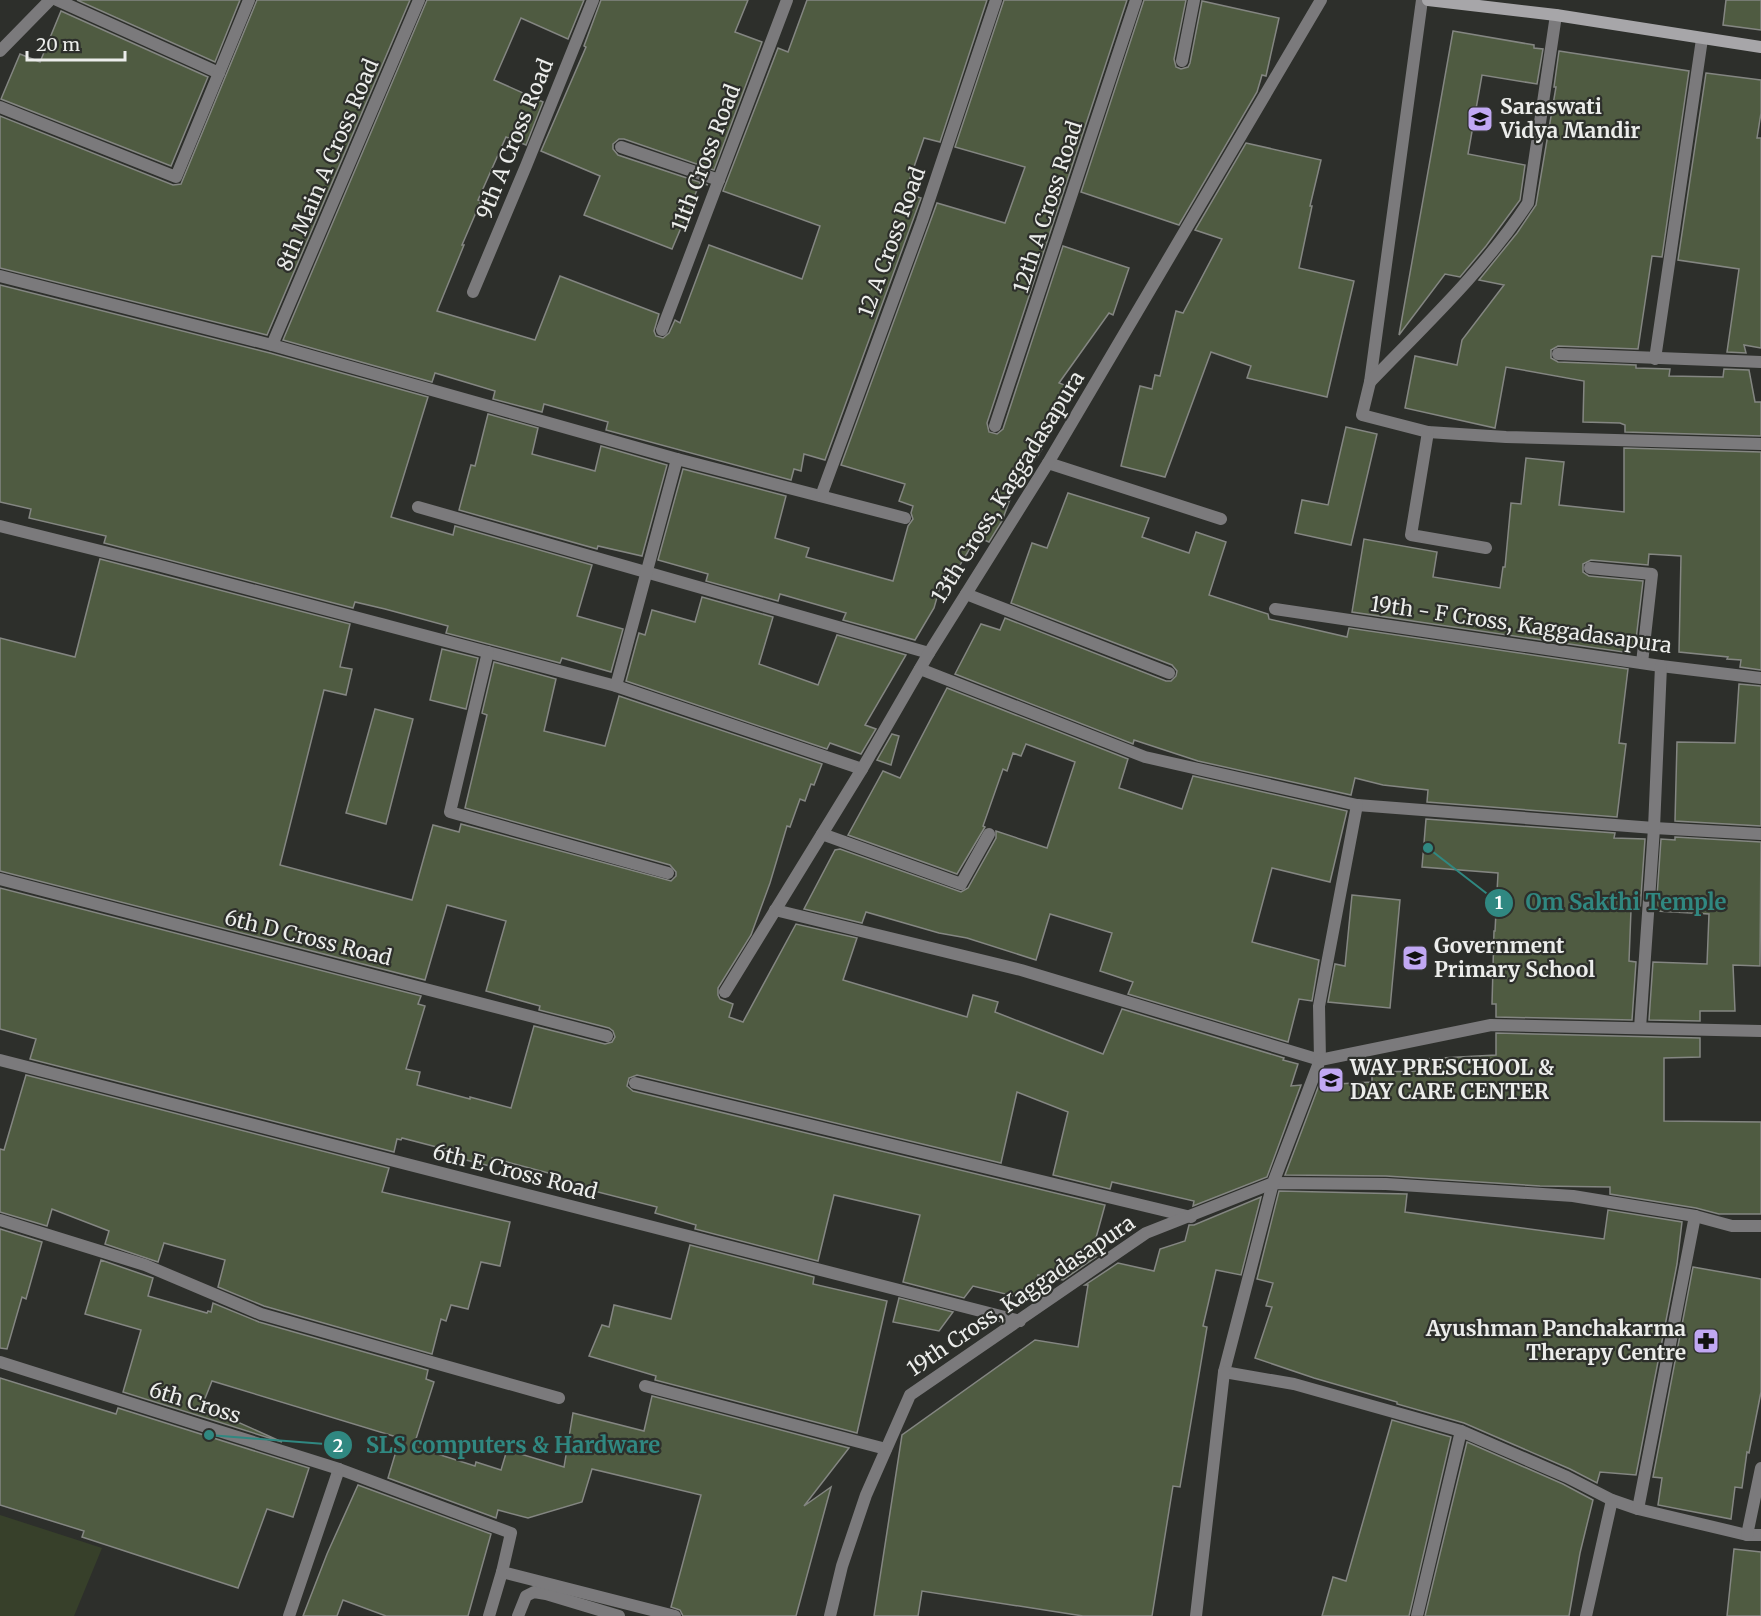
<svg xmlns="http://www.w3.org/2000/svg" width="1761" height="1616" viewBox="0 0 1761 1616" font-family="Merriweather,serif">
	<rect width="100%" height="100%" fill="#2d2f2b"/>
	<path fill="#37402a" d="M0 1515 102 1548 74 1616H0Z"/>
	<g fill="#4f5b41" stroke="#848682" stroke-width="1.5">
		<path d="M77 0H240L215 62Z"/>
		<path d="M257 0H410L267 335 0 268V116L173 185 181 184Z"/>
		<path d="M427 0H584L568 39 521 18 494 80 543 102 526 145 506 137 478 200 481 201 462 245H464L437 311 535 340 560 276 659 314 654 331 656 336 663 338 669 333 675 320 680 323 709 245 802 279 820 226 723 191 778 48 788 52 807 0H987L940 142 924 138 905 193 921 198 825 460 804 454 801 471 794 469 791 480 606 430 608 422 544 404 542 412 493 399 495 391 435 373 432 382 283 340Z"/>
		<path d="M601 0H748L735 32 762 42 714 170 624 139H619L613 144V149L618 155 708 185 700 183 672 249 584 215 600 176 541 151 586 47 584 46Z"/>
		<path d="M1004 0H1127L987 423 989 432 997 434 1003 429 1063 246 1129 268 1113 315 1109 313 1059 383 1075 389 1061 407 1037 448 1042 449 1012 494 1002 521 989 542 977 537 949 583 942 580 934 608 915 640 843 620 846 613 780 594 778 601 706 581 708 574 658 560 683 469 786 496 775 538 809 548 806 557 893 581 908 526 913 519 911 513 913 506 899 501 905 484 841 465 937 203 1005 223 1025 167 955 147Z"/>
		<path d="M1144 0H1186L1174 59 1176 67 1181 69 1188 67 1190 63 1202 1 1279 18 1266 76 1262 75 1257 92 1179 225 1081 192Z"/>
		<path d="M1726 0H1761V30L1723 25Z"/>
		<path d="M61 11 208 77 171 166 1 99 20 54 40 62Z"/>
		<path d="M1453 31 1534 45V48L1543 49 1537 84 1482 75 1468 154 1525 165 1520 200 1486 246 1460 277 1445 274 1399 335Z"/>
		<path d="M1559 51 1689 71 1662 257 1652 256 1638 349 1558 346 1551 350V358L1558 362 1636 365V368L1670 369 1669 376 1723 377 1724 369 1749 370 1755 402H1761V436L1625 432V425L1620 423 1583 422 1584 381 1506 367 1495 428 1405 408 1415 356 1457 365 1462 340 1504 285 1479 280 1517 233 1536 205 1556 87H1554Z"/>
		<path d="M1706 73 1761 80V113L1757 138H1761V348L1744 345 1746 353 1727 352 1739 269 1678 260Z"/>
		<path d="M1246 143 1321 160 1310 206H1312L1299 268 1354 281 1327 397 1247 378 1251 366 1211 352 1165 477 1121 466 1140 386 1152 389 1155 375 1160 376 1176 311 1183 313 1222 239 1195 230Z"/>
		<path d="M0 285 270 353 428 397 391 517 453 535 455 526 592 565 577 616 623 629 611 672 562 658 560 663 446 633 448 626 385 609 355 602 353 608 104 543 106 536 29 518 31 509 0 502Z"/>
		<path d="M488 414 538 428 532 454 595 471 601 446 667 465 642 556 598 546 597 549 459 510 471 465 475 466Z"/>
		<path d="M1346 427 1377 434 1351 545 1295 533 1302 500 1328 505Z"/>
		<path d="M1624 448 1761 452V670L1740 667 1741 660 1727 659 1728 657 1679 652 1681 556 1649 554 1648 565 1591 560 1583 564V572L1589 576 1643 581 1635 648 1630 647V653L1352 612 1364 539 1437 552 1433 577 1500 588 1503 567H1505L1511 503 1521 504 1526 458 1564 462 1559 505 1624 512Z"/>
		<path d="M1068 493 1149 518 1142 537 1189 553 1196 532 1226 542 1209 595 1268 614 1269 619 1347 637 1349 628 1628 669 1619 743 1626 744 1617 817 1427 802 1428 790 1383 785 1355 778 1351 795 1198 761 1134 740 1133 744 955 674 981 624 1000 630 1005 618 1166 681H1171L1176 676 1177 671 1172 665 1011 603 1032 543 1047 548Z"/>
		<path d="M100 559 350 624 340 667 352 669 346 695 324 690 280 865 412 900 433 825 459 832 461 824 671 881 676 876V872L670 865 465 808 487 715 482 713 494 662 556 679 544 731 605 746 619 696 822 764 814 785 811 784 805 801 800 799 790 827 787 826 770 883 751 935 718 988V995L720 999 733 1004 729 1017 743 1022 796 924 857 938 843 980 967 1017 973 995 998 1002 995 1012 1103 1054 1122 1009 1284 1058 1283 1060 1298 1064 1291 1086 1301 1085 1267 1177 1193 1206 1194 1201 1112 1182 1110 1189 1053 1175 1068 1112 1017 1092 1001 1163 637 1075 629 1078 627 1086 633 1091 1105 1205 1091 1256 1096 1257 1063 1280 1038 1275 1036 1285 1031 1284 1026 1299 973 1286 964 1298 903 1282 920 1215 834 1195 818 1261 695 1229 696 1225 655 1213 657 1207 594 1191 595 1188 555 1178 556 1175 492 1158 490 1166 454 1157 456 1152 402 1138 401 1140 397 1139 394 1152 30 1059 36 1039 0 1029V888L421 996 418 1004 425 1006 406 1069 420 1072 417 1085 470 1099V1097L511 1108 534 1026 605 1044 612 1042 615 1037 613 1031 609 1028 539 1010 540 1006 486 991 506 921 447 905 425 980 0 871V638L75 657Z"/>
		<path d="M702 597 773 617 759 664 818 685 837 635 906 655 865 725 876 729 861 754 830 743 827 749 626 681 639 633 645 635 652 610 695 622Z"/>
		<path d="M442 649 478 658 466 709 430 700Z"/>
		<path d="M1739 684 1761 686V826L1675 821 1677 742 1735 743Z"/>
		<path d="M947 688 1128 759 1119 788 1182 809 1193 776 1347 811 1330 882 1272 868 1252 942 1319 960 1312 1001 1299 999 1288 1042 1128 994 1133 982 1100 971 1112 933 1050 914 1036 960 967 938 939 933 866 912 862 923 804 909 835 850 840 849 961 892 968 888 996 838V831L1047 848 1075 762 1026 744 1021 756 1013 753 1007 771 1003 769 983 826 985 827 957 874 848 835 883 771 900 778Z"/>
		<path d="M375 709 413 719 386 824 346 813Z"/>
		<path d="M892 734 899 736 891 765 877 760Z"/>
		<path d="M1426 819 1615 833 1614 838 1645 839 1640 911 1631 910 1629 961 1636 962 1632 1020 1496 1017V1004H1492L1494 931H1495L1498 873 1422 867Z"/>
		<path d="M1675 837 1761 842 1760 966 1733 965 1735 1011H1700V1021L1649 1020 1653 962 1707 964 1709 914 1656 911 1661 839 1675 840Z"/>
		<path d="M1352 895 1400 900 1390 1008 1328 1002 1335 964 1345 966Z"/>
		<path d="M1496 1033 1700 1038V1057L1664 1058V1121L1761 1122V1214H1719L1696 1208 1610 1194V1187L1540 1186 1386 1176 1285 1175 1319 1085 1372 1082V1072L1424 1071 1423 1059 1496 1055Z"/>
		<path d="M26 1075 389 1168 382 1192 510 1222 500 1266 481 1262 468 1309 451 1305 446 1321 441 1319 432 1354 264 1306 218 1287 225 1260 164 1243 158 1262 105 1244 109 1231 52 1209 47 1226 0 1212V1149L4 1150Z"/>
		<path d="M1279 1191 1407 1194 1405 1212 1604 1239 1608 1210 1682 1222 1677 1264 1636 1475 1600 1472 1597 1483 1570 1469 1464 1423 1397 1404V1402L1314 1378 1255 1358 1272 1307 1266 1306 1273 1283 1257 1279Z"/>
		<path d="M1261 1197 1241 1275 1216 1270 1203 1326 1207 1327 1180 1487 1173 1486 1152 1616H1083L922 1591 918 1616H874L902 1435 1035 1340 1078 1347 1088 1285H1085L1118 1263 1154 1271 1160 1249 1185 1241 1189 1225H1194Z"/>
		<path d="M0 1229 42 1242 26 1299 22 1297 7 1349 0 1348Z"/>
		<path d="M690 1245 814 1277 813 1284 887 1301 857 1433 655 1380 656 1376 589 1356 602 1325 609 1327 614 1305 671 1319Z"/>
		<path d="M101 1260 153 1278 148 1296 207 1313 208 1311 211 1312 213 1303 259 1322 428 1370 426 1379 434 1382 415 1442 426 1446 425 1450 475 1466 476 1462 501 1470 507 1450 564 1467 573 1413 644 1431 652 1396 849 1448 804 1506 831 1487 796 1616H683L680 1610 671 1607 701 1495 592 1469 582 1502 528 1518 498 1510 496 1518 388 1478 400 1438 212 1381 202 1406 282 1442 123 1392 141 1330 85 1314Z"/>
		<path d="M1693 1267 1761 1279V1392L1749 1453 1747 1452 1742 1488 1735 1487 1731 1519 1658 1505 1662 1478 1653 1477Z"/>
		<path d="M899 1298 953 1312 939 1331 893 1322Z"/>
		<path d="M0 1378 116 1414 118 1408 309 1468 293 1517 267 1509 238 1588 82 1537 84 1531 0 1505Z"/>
		<path d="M1392 1420 1451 1437 1409 1616H1322L1333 1577 1346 1581Z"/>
		<path d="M1467 1442 1563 1484 1593 1500 1580 1553 1569 1616H1425Z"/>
		<path d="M358 1485 491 1534 468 1616H386L343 1600 337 1616H303L327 1554Z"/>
		<path d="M1734 1549 1761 1552V1616H1727Z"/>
	</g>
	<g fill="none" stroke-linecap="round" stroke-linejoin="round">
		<g stroke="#7b7a7c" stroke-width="12">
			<path d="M57 0 219 73 249 0"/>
			<path d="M1422 0 1370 382 1362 415 1428 432 1506 437 1761 444"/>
			<path d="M1182 61 1194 0"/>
			<path d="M0 107 176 177 219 73"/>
			<path d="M621 147 719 180"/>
			<path d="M0 276 272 345 677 459 905 518"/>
			<path d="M473 292 526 166 593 0"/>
			<path d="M662 330 787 0"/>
			<path d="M272 345 419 0"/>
			<path d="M1558 354 1761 362"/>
			<path d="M1655 359 1702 39"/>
			<path d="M1370 382C1425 325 1484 270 1528 203L1556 15"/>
			<path d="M995 426 1136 0"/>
			<path d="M1428 432 1411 535 1486 548"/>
			<path d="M1048 463 1221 519"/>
			<path d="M821 496 922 221 996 0"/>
			<path d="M418 507 929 653"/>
			<path d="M0 526 157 565 616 686 862 769"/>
			<path d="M1590 568 1652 574 1642 663"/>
			<path d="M966 594 1169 673"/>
			<path d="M1275 609 1661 666 1761 678"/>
			<path d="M488 652 450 812 668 873"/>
			<path d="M920 669 1145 757 1357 805 1654 828 1761 834"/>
			<path d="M616 686 677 459"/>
			<path d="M822 834 961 884 989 834"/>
			<path d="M0 879 607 1036"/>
			<path d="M775 910 1021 970 1320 1060 1319 1006 1357 805"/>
			<path d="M725 992 862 769 929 653 1048 463 1321 0"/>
			<path d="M1640 1028 1654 828 1661 666"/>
			<path d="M0 1060 1020 1321"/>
			<path d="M635 1083 1191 1217"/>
			<path d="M0 1220 145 1265 261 1314 559 1398"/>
			<path d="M1761 1226H1732L1695 1216 1573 1196 1386 1184 1273 1183 1224 1372 1294 1384 1461 1431 1567 1477 1612 1500 1638 1509 1747 1535H1761"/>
			<path d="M645 1386 886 1449"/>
			<path d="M1638 1509 1695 1216"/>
			<path d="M1747 1535 1761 1468"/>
			<path d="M289 1616 339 1469"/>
			<path d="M489 1616 502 1572"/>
			<path d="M518 1616 526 1596 534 1592 546 1594 619 1616"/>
			<path d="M1196 1616 1224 1372"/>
			<path d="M1417 1616 1461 1431"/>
			<path d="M1586 1616 1612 1500"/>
		</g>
		<g stroke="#7b7a7c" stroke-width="12">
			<path d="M0 51 50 0"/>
			<path d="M0 1362 339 1469 511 1533 502 1572 675 1616"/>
			<path d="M830 1616 842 1566 866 1495 910 1395 1146 1233 1273 1183 1320 1060 1491 1025 1761 1031"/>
		</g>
		<path stroke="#a7a6a9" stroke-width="12" d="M1428 0 1556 15 1761 47"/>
	</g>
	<defs>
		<g id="school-square" transform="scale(1.35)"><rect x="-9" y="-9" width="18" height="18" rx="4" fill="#c1a8f3" stroke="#2d2f2b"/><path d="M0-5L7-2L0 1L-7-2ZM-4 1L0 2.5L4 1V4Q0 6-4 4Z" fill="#111"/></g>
		<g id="pharmacy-square" transform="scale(1.35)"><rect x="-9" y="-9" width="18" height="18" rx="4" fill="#c1a8f3" stroke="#2d2f2b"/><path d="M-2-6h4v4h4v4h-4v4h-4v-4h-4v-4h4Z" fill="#111"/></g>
	</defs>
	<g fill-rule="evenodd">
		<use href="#school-square" x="1480" y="119"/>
		<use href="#school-square" x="1415" y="958"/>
		<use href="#school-square" x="1331" y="1080"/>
		<use href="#pharmacy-square" x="1706" y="1341"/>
	</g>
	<g text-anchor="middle" stroke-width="4.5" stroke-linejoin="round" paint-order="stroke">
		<g font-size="21" font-weight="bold" fill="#ecedeb" stroke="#2d2f2b" text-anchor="start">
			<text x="1500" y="114">Saraswati<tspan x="1500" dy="24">Vidya Mandir</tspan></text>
			<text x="1434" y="953">Government<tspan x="1434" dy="24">Primary School</tspan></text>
			<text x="1350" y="1075">WAY PRESCHOOL &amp;<tspan x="1350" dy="24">DAY CARE CENTER</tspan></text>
			<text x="1686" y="1336" text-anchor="end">Ayushman Panchakarma<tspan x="1686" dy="24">Therapy Centre</tspan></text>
		</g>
		<g font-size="21" fill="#ecedeb" stroke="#2d2f2b">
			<text transform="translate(515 139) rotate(-68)" y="7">9th A Cross Road</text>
			<text transform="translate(706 158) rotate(-69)" y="7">11th Cross Road</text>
			<text transform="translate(328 165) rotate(-67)" y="7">8th Main A Cross Road</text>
			<text transform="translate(1048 207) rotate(-72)" y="7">12th A Cross Road</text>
			<text transform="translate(892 242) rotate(-70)" y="7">12 A Cross Road</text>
			<text transform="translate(1008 487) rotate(-58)" y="7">13th Cross, Kaggadasapura</text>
			<text transform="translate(1521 625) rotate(8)" y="7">19th - F Cross, Kaggadasapura</text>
			<text transform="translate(308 938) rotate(14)" y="7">6th D Cross Road</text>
			<text transform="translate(515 1172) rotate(14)" y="7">6th E Cross Road</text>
			<text transform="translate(1021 1296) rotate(-34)" y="7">19th Cross, Kaggadasapura</text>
			<text transform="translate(195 1403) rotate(17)" y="7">6th Cross</text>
		</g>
	</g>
	<path fill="none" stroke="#308881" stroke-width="2" d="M1428 848L1499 903M209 1435L338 1445"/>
	<g fill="#308881" stroke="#2d2f2b" stroke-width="2">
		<circle cx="1428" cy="848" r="6"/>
		<circle cx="209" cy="1435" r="6"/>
		<circle cx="1499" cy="903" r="15"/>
		<circle cx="338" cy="1445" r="15"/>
	</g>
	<g font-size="18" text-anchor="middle" font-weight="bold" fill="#fff">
		<text x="1499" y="909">1</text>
		<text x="338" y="1452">2</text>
	</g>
	<g font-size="22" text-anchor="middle" font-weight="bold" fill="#308881" stroke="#2d2f2b" stroke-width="4.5" stroke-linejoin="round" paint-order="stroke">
		<text x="1626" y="910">Om Sakthi Temple</text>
		<text x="513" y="1453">SLS computers &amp; Hardware</text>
	</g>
	<path d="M27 51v9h98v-9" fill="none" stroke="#ecedeb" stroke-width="3"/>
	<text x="36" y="51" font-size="18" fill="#ecedeb" stroke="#2d2f2b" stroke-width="4.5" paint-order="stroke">20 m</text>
</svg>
